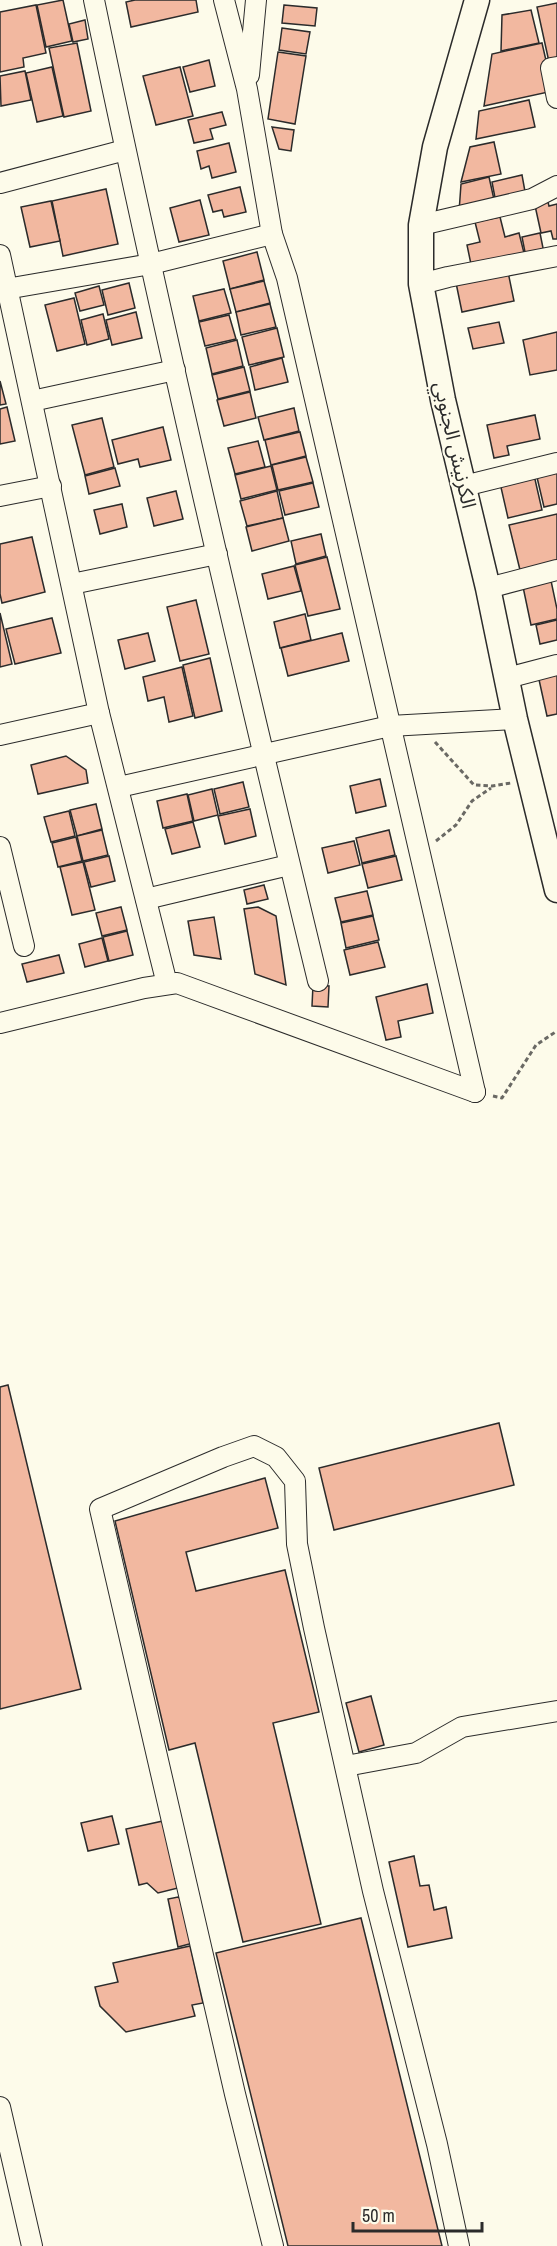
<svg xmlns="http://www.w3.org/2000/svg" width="557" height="2246" viewBox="0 0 557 2246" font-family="'Archivo Narrow','Noto Sans Arabic',sans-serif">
	<rect width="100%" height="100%" fill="#fdfbea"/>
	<g fill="#f2b8a0" stroke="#2b2b2b" stroke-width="1.5">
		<path d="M63 0 72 41 46 47 37 5Z"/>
		<path d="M135 0H196L198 12 131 27 126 2Z"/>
		<path d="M557 3V60L549 62 537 7Z"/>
		<path d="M36 5 46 53 23 58 24 67 0 72V12Z"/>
		<path d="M284 5 317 8 315 26 282 23Z"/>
		<path d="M531 10 539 43 501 51 502 15Z"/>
		<path d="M85 20 88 39 73 42 69 24Z"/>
		<path d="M282 28 310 32 306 54 279 50Z"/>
		<path d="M77 43 91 111 64 117 49 48Z"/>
		<path d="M542 43 553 91 484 106 492 54Z"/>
		<path d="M278 52 306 56 295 124 268 119Z"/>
		<path d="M209 60 215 86 190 92 183 67Z"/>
		<path d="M52 67 63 116 37 122 26 73Z"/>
		<path d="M180 67 193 116 156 125 143 76Z"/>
		<path d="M25 71 31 100 1 106 0 76Z"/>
		<path d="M529 100 535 127 476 139 479 111Z"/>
		<path d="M222 112 226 125 210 129 213 139 194 143 188 120Z"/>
		<path d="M272 127 294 130 291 151 279 149Z"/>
		<path d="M494 142 501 174 461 182 470 147Z"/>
		<path d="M229 143 236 172 212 178 209 166 201 169 197 151Z"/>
		<path d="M522 175 526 197 496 203 492 182Z"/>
		<path d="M489 177 495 204 459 212 461 184Z"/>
		<path d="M240 187 246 212 224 217 222 210 213 212 208 195Z"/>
		<path d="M106 189 118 244 63 256 52 201Z"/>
		<path d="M547 198 549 206 557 204V239H553L551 231 541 233 534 201Z"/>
		<path d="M200 200 209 235 179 242 170 208Z"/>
		<path d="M51 201 60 241 30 247 21 207Z"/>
		<path d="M500 217 505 237 519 233 525 257 472 269 467 245 480 242 475 222Z"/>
		<path d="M540 233 544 253 526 257 522 237Z"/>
		<path d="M257 252 264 280 230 289 223 261Z"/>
		<path d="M507 267 514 301 462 312 455 278Z"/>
		<path d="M264 281 270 303 236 312 230 289Z"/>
		<path d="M129 283 135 308 108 315 102 290Z"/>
		<path d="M99 286 104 305 80 311 75 293Z"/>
		<path d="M224 289 231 313 199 321 193 296Z"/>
		<path d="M74 298 85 344 57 351 45 305Z"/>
		<path d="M270 304 276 327 241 335 236 312Z"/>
		<path d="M136 312 142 338 112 345 106 320Z"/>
		<path d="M103 314 109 339 87 345 81 320Z"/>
		<path d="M229 315 236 339 205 346 199 322Z"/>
		<path d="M499 322 504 343 473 349 468 328Z"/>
		<path d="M277 328 284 357 249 365 242 337Z"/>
		<path d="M557 332V370L530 375 523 340Z"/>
		<path d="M237 340 243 366 212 374 206 348Z"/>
		<path d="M282 358 288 382 255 390 250 367Z"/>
		<path d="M244 367 250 391 218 399 212 375Z"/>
		<path d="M0 381 6 404 0 405Z"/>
		<path d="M250 392 256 418 224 426 217 400Z"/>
		<path d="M7 407 15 441 0 444V409Z"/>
		<path d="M294 408 299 431 264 440 258 417Z"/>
		<path d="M535 415 540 439 507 446 509 455 494 458 487 425Z"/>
		<path d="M102 418 114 467 85 475 72 425Z"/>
		<path d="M163 427 171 460 140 467 138 459 118 464 112 440Z"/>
		<path d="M300 432 306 456 271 465 265 440Z"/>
		<path d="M258 441 265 467 235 474 228 448Z"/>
		<path d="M306 457 313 482 278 490 272 465Z"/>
		<path d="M271 466 277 490 241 499 235 475Z"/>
		<path d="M115 468 120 486 89 494 85 476Z"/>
		<path d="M557 468V504L544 507 536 473Z"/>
		<path d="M534 475 542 510 508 518 500 483Z"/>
		<path d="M313 483 319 507 285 515 279 491Z"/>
		<path d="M176 491 183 519 154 526 147 498Z"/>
		<path d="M277 491 283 518 247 526 240 501Z"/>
		<path d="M122 504 127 527 100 534 94 510Z"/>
		<path d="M557 514V561L520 570 509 525Z"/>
		<path d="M283 518 289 541 252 551 246 527Z"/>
		<path d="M321 534 326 556 296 564 291 541Z"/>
		<path d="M32 537 45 592 2 603 0 594V544Z"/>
		<path d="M327 557 340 609 308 616 295 565Z"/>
		<path d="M294 566 301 591 268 599 262 574Z"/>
		<path d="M550 576 557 609V619L531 625 522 582Z"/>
		<path d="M196 600 209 654 180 661 167 607Z"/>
		<path d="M0 613 12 664 0 667Z"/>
		<path d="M305 614 311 640 280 648 274 622Z"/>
		<path d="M52 618 61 653 15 664 6 629Z"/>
		<path d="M557 620V640L540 644 536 625Z"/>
		<path d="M148 633 155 661 125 669 118 640Z"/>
		<path d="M342 633 349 661 288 676 281 648Z"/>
		<path d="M210 658 222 711 195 718 183 665Z"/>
		<path d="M182 667 193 716 169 722 164 697 148 701 143 677Z"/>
		<path d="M557 671V714L547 716 538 675Z"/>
		<path d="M66 756 86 770 88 783 38 794 31 765Z"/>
		<path d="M380 779 386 806 356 813 350 786Z"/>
		<path d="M243 782 249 807 220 814 214 789Z"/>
		<path d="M212 789 218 815 194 821 188 795Z"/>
		<path d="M187 794 193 821 163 828 157 801Z"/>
		<path d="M96 804 102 829 77 836 70 810Z"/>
		<path d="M250 809 256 836 225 844 218 816Z"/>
		<path d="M69 811 75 836 51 842 44 817Z"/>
		<path d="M193 822 200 847 172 854 165 829Z"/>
		<path d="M102 830 108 855 83 861 77 836Z"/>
		<path d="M389 830 395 855 362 863 356 838Z"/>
		<path d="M76 837 82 861 58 867 52 843Z"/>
		<path d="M354 841 360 865 328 873 322 848Z"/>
		<path d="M109 856 115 881 91 887 84 862Z"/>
		<path d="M396 856 402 880 368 888 362 864Z"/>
		<path d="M83 862 95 910 72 915 60 867Z"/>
		<path d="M264 885 268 899 247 904 244 890Z"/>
		<path d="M367 891 373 915 341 922 335 898Z"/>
		<path d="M121 907 127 930 102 936 96 913Z"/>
		<path d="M258 907 276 916 286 985 255 974 244 909Z"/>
		<path d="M373 916 379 940 346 948 341 923Z"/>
		<path d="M214 917 221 959 194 955 188 921Z"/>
		<path d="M127 931 133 955 109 961 103 937Z"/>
		<path d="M102 938 108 961 85 967 79 944Z"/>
		<path d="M378 942 385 967 350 975 344 950Z"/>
		<path d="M59 955 64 973 27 982 22 964Z"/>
		<path d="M427 984 433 1013 398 1021 401 1037 386 1040 376 997Z"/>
		<path d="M313 985 329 986 328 1007 312 1006Z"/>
		<path d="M8 1385 81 1689 0 1709V1387Z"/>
		<path d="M499 1423 514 1485 334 1530 319 1468Z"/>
		<path d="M265 1478 278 1528 186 1552 196 1591 285 1570 319 1712 273 1723 321 1924 243 1942 195 1743 169 1750 115 1521Z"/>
		<path d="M371 1696 384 1745 359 1752 346 1703Z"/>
		<path d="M112 1816 119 1844 88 1851 81 1823Z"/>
		<path d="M163 1821 178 1888 158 1893 147 1883 139 1885 126 1829Z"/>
		<path d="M414 1856 420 1886 429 1885 434 1910 446 1907 452 1938 408 1947 389 1862Z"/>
		<path d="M178 1897 184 1902 193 1943 178 1947 168 1899Z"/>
		<path d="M361 1918 442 2246H288L216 1953Z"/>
		<path d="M190 1946 203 2003 192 2005 195 2016 126 2032 100 2006 95 1987 118 1982 113 1963Z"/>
	</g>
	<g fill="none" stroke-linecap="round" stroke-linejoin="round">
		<g stroke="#2b2b2b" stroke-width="22">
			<g id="minor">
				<path d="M94 0C162 328 239 655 318 981"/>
				<path d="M224 0 247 89 272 234 287 278 475 1092"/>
				<path d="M557 67 551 68 557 98"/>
				<path d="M249 75 256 0"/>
				<path d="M0 183 125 150"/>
				<path d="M421 225 532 199 557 186"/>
				<path d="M0 255 99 713 167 984"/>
				<path d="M421 284 448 277 557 256"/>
				<path d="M6 289 151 264 272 234"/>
				<path d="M32 401 175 370"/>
				<path d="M464 486 557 463"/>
				<path d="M0 496 51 486"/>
				<path d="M72 584 217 554"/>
				<path d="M488 588 557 570"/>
				<path d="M507 678 557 665"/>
				<path d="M0 735 99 713"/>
				<path d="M119 787 390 726 515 719"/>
				<path d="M0 847 24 946"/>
				<path d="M146 899 289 865"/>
				<path d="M0 1023 144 988 177 983 475 1092"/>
				<path d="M346 1766 416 1753 462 1727 557 1711"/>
				<path d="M0 2107 32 2246"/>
				<path d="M273 2246 235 2094 100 1509 223 1457 254 1446 276 1457 295 1481 297 1544 314 1628 373 1891 437 2144 459 2246"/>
			</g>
		</g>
		<g stroke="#2b2b2b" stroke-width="27">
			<path id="major" d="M477 0 435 147 421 225V284L443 400 488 588 515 719 557 890"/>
		</g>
		<g stroke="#6a6964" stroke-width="3" stroke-dasharray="4.5 3" stroke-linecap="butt">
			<path d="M435 742 474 785 492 786 511 783"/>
			<path d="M436 841 456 825 472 801 491 788"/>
			<path d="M493 1096 502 1098 536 1045 557 1031"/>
		</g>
		<use href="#minor" stroke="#fdfbea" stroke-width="20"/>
		<use href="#major" stroke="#fdfbea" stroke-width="24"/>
	</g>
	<g text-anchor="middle" stroke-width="4.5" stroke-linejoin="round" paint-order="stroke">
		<g font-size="20" fill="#2b2b2b" stroke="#fdfbea">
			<text transform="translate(455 445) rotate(77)" y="7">الكرنيش الجنوبي</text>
		</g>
	</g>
	<path d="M353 2222v9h129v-9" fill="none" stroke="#2b2b2b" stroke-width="3"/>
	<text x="362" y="2222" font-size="18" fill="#2b2b2b" stroke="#fdfbea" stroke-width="4.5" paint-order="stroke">50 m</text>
</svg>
